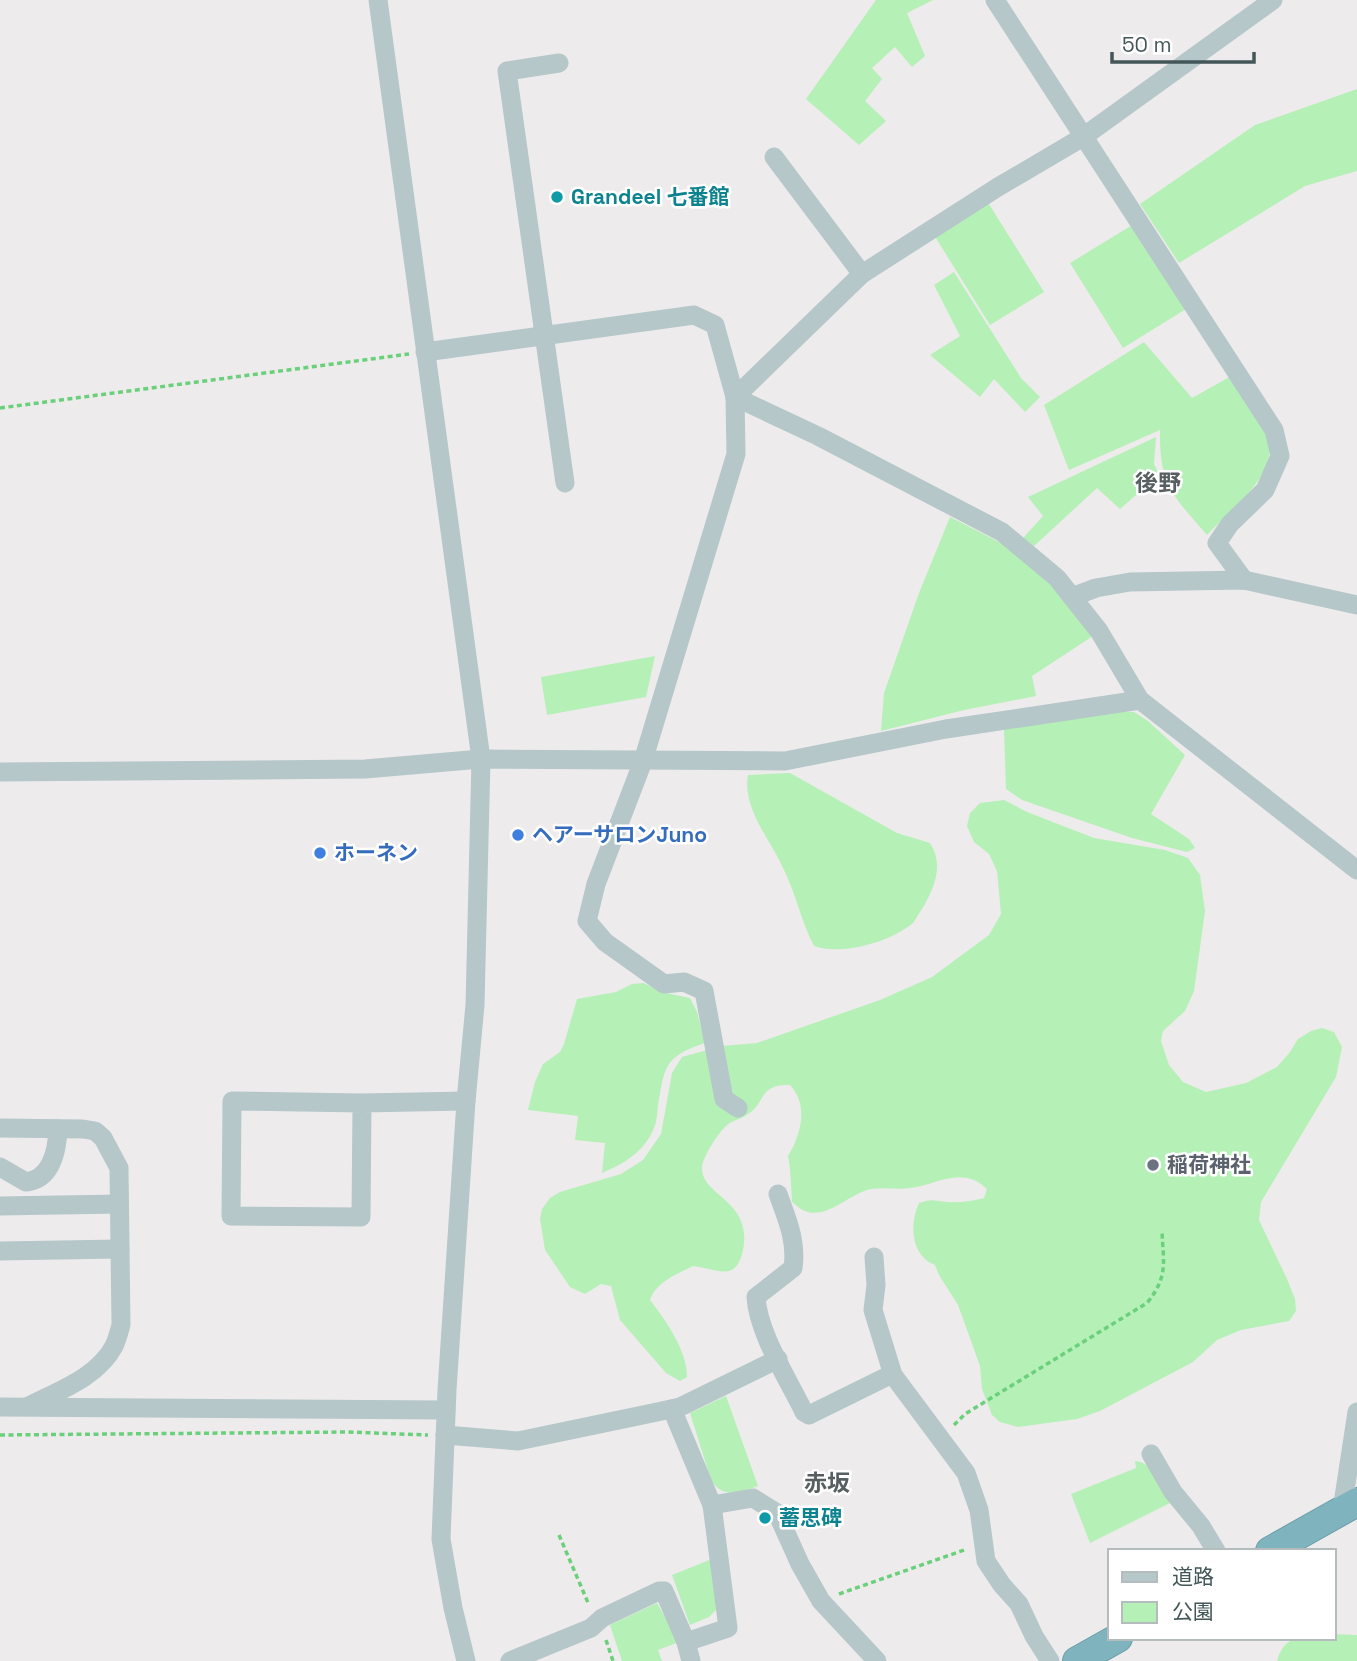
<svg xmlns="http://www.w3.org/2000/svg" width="1357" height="1661" viewBox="0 0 1357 1661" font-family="'Space Grotesk','Noto Sans JP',sans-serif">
	<rect width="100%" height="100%" fill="#eeebec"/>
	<g fill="#b5f0b7">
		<path d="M876 0H933L907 13 925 56 912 67 895 47 872 68 882 79 865 101 886 121 859 145 806 99Z"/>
		<path d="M1357 89V171L1305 186 1179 263 1140 204 1255 125Z"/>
		<path d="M987 201 1044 292 990 325 934 235Z"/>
		<path d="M1134 224 1186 309 1123 348 1070 263Z"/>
		<path d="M954 272 1021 378 1040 397 1025 412 994 379 980 397 930 355 960 336 934 285Z"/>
		<path d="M1144 342 1192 398 1233 375C1244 391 1259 409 1266 426 1285 471 1234 506 1207 535 1173 496 1159 484 1160 430L1069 470 1044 405Z"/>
		<path d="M1156 437 1154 464 1163 483 1136 495 1120 509 1097 488 1034 546 1023 538 1043 516 1028 497Z"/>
		<path d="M950 517 1013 549 1063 597 1093 636 1032 676 1036 696 964 710 881 731 884 693 919 593Z"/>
		<path d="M655 656 646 697 547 715 541 677Z"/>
		<path d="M1110 711 1134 712 1148 721 1185 755 1151 814 1189 839 1195 848 1187 852 1132 838 1022 800 1006 789 1004 729Z"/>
		<path d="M790 773 897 833 930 843C944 865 935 887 922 909 919 913 916 919 913 923 891 942 841 956 814 946 801 921 796 894 784 870 771 840 742 809 748 775Z"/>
		<path d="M1004 800 1027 812 1094 838 1165 850 1188 858 1200 875 1205 911 1194 991 1185 1011 1163 1031 1161 1041 1169 1065 1183 1082 1206 1092 1246 1083 1277 1067 1290 1052 1298 1039 1311 1031 1322 1028 1334 1032 1342 1047 1336 1077 1261 1202 1259 1220 1287 1279 1295 1299 1296 1311 1289 1321 1241 1330 1217 1340 1193 1362 1100 1411 1077 1419 1018 1427 1000 1422 992 1415 982 1389 980 1366 958 1305 939 1275 935 1265C911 1256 909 1224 919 1203 933 1198 935 1201 948 1202 960 1203 972 1201 984 1198L987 1189C961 1165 938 1185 910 1188 897 1190 884 1187 871 1189 850 1193 827 1220 805 1211 801 1210 796 1205 792 1202 791 1186 791 1171 788 1156 801 1135 809 1105 790 1085 757 1084 767 1104 745 1116 740 1119 735 1120 730 1123 721 1128 702 1157 702 1168 701 1196 753 1200 743 1250 736 1283 718 1269 693 1266 677 1274 656 1282 650 1300 666 1321 687 1350 687 1377L680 1381 666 1373 620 1320 611 1286 601 1284 585 1294 570 1287 545 1250 540 1219 542 1209 550 1198 560 1192 621 1174 643 1160 661 1134 672 1073 682 1057 722 1046 757 1043 880 1000 932 977 989 935 1001 914 997 871 989 854 974 842 967 826 970 813 980 803Z"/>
		<path d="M644 983 661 992 690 998 697 1012 705 1043C664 1057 665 1066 658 1106 657 1113 657 1122 654 1128 644 1152 625 1163 602 1173L605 1143 575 1140 578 1116 528 1110 535 1082 543 1064 560 1052 564 1044 577 999 616 992 632 984Z"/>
		<path d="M726 1396 758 1486C739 1493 723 1499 711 1480L690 1413Z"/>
		<path d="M1135 1461C1154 1462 1162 1488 1170 1503L1090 1543 1071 1494 1136 1468Z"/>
		<path d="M712 1559 719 1607 709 1617 690 1625 672 1575Z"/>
		<path d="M657 1603 679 1642 658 1650 662 1661H622L610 1625Z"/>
		<path d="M1334 1634 1357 1635V1661H1277C1286 1630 1308 1638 1334 1638Z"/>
	</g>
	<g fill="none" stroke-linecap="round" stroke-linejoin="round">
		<g stroke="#6a9faa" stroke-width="30">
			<g id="highway">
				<path d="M1270 1551 1357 1502"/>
				<path d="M1077 1661 1118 1638"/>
			</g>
		</g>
		<g stroke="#6bd07b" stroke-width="3.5" stroke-dasharray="5 3.5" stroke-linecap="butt">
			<path d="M0 408 409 354"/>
			<path d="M954 1425 965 1414 1147 1303C1169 1276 1163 1262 1162 1230"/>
			<path d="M0 1435 347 1432 428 1435"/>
			<path d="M559 1535 589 1605"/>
			<path d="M839 1594 967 1549"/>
			<path d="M606 1640 613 1661"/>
		</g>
		<g stroke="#b5c7c9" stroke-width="19">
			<path d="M378 0 481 759 475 1005 466 1101 447 1390 441 1539 453 1608 466 1661"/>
			<path d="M995 0 1274 430 1280 456 1265 490 1230 524 1217 543 1244 580"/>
			<path d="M559 63 507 71 565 483"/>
			<path d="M774 157 862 274"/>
			<path d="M425 352 694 315 715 325 735 397 736 454 643 761 596 884 587 921 605 942 664 984 684 982 704 991 724 1099 738 1108"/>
			<path d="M735 397 818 436 1002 532 1057 578 1099 631 1140 700 1357 870"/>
			<path d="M735 397 862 274 998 187 1083 137 1273 0"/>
			<path d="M1072 597 1096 588 1130 582 1244 580 1357 605"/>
			<path d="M0 772 365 769 481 759 785 761 946 729 1140 700"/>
			<path d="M362 1103 361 1217 231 1216 232 1101 362 1103 466 1101"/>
			<path d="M0 1128 83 1129 95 1131 103 1138 119 1168 121 1325C119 1332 117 1340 114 1346 98 1377 58 1391 29 1406"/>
			<path d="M0 1167 26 1182C52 1179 57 1151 58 1129"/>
			<path d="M778 1194C787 1219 797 1241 793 1268L756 1297C758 1333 788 1379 804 1412L809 1415 886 1377 893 1375"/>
			<path d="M0 1206 119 1204"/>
			<path d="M0 1251 120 1249"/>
			<path d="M874 1257 876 1285 873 1310 893 1375 966 1473 979 1510 986 1561 1002 1585 1019 1604 1034 1636 1050 1661"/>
			<path d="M0 1407 446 1410"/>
			<path d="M672 1409 712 1505 728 1628 686 1642 691 1661"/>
			<path d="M445 1435 518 1441 662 1411 680 1407 778 1359"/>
			<path d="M1151 1454 1173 1492 1201 1526 1216 1551"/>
			<path d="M712 1505 753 1498 777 1513 800 1564 821 1601 877 1661"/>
			<path d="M1342 1510 1357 1412"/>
			<path d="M510 1661 591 1628 602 1618 659 1591H664L686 1642"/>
		</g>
		<use href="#highway" stroke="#7fb4be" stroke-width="28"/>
	</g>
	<g fill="#0f9aa8" stroke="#fff" stroke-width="2.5">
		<circle cx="557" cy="197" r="7"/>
		<circle cx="765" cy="1518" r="7"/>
	</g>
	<g fill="#3f7fe0" stroke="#fff" stroke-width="2.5">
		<circle cx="518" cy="835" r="7"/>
		<circle cx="320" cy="853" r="7"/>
	</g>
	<circle fill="#6b7280" stroke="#fff" stroke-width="2.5" cx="1153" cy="1165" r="7"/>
	<g text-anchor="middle" stroke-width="5" stroke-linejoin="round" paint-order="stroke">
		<g font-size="21" font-weight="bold" fill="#0d838f" stroke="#fff" text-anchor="start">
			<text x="571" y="204">Grandeel 七番館</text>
			<text x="779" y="1525">蓄思碑</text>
		</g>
		<g font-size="21" font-weight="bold" fill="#366cbe" stroke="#fff" text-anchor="start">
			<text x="532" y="842">ヘアーサロンJuno</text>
			<text x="334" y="860">ホーネン</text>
		</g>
		<g font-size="21" font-weight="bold" fill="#5b616d" stroke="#fff" text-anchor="start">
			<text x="1167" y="1172">稲荷神社</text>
		</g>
		<g font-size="23" font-weight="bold" fill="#585f61" stroke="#fff">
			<text x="1158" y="491">後野</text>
			<text x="827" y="1491">赤坂</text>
		</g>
	</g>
	<rect x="1108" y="1549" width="228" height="91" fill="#ffffff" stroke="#b4bcbd" stroke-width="2"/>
	<rect x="1122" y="1572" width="35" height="10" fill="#b5c7c9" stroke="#b4bcbd" stroke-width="2"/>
	<text x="1172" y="1584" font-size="21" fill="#435759">道路</text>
	<rect x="1122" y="1602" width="35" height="21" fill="#b5f0b7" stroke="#b4bcbd" stroke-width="2"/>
	<text x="1172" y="1619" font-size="21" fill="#435759">公園</text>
	<path d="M1112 52v10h142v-10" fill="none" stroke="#435759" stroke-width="3.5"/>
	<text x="1122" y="52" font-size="21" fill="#435759" stroke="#ffffff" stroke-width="5" paint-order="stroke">50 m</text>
</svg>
